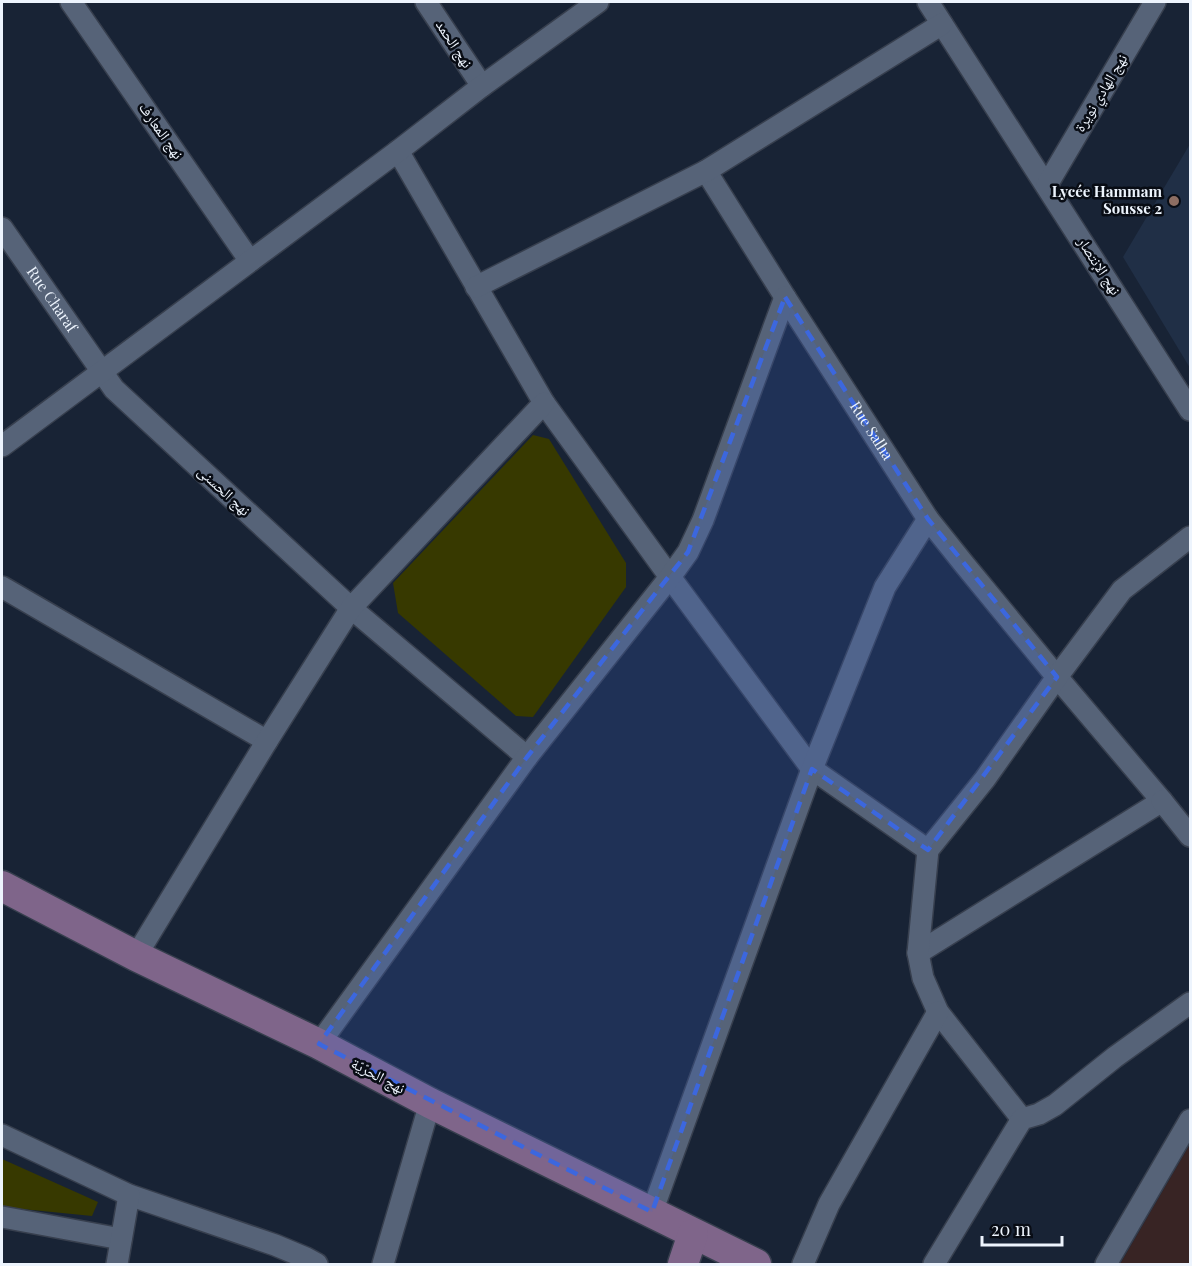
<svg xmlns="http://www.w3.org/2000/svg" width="1192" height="1266" viewBox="0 0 1192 1266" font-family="'Playfair Display','Noto Naskh Arabic',serif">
	<rect width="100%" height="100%" fill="#182335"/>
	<path fill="#202f46" d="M1190 144V368L1123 257Z"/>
	<path fill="#382424" d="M1190 1144V1264H1120Z"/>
	<g fill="#373900">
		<path d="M533 435 549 439 626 563V587L533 717 516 716 398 613 393 583Z"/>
		<path d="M2 1159 98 1202 92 1216 2 1207Z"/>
	</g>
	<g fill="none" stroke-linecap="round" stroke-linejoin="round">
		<g stroke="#373f4e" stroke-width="24">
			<g id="street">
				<path d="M71 2 250 261"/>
				<path d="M426 2 482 86"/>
				<path d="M928 2 1190 410"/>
				<path d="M398 151 544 403 670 577 812 769 928 850"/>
				<path id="s1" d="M706 171 785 297 928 519 964 564 1057 677 1162 801 918 953"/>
				<path d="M1047 185 1155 2"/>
				<path id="s2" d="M2 228 114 389 351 608 527 757"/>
				<path d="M476 287 706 171 942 24"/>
				<path d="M2 446 398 151 482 86 598 2"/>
				<path d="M2 587 267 741"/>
				<path d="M1162 801 1190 836"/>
				<path d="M136 956 267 741 351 608 544 403"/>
				<path d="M319 1044 527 757 670 577 688 552 703 520 785 297"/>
				<path d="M1022 1119 938 1012 923 978 918 953 928 850 985 779 1057 677 1122 590 1190 537"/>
				<path d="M2 1135 129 1195 275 1245 306 1258 317 1264"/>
				<path d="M652 1212 812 769 885 587 928 519"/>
				<path d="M2 1217 121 1239"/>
				<path d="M117 1264 129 1195"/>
				<path d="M383 1264 430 1103"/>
				<path d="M803 1264 829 1204 938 1012"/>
				<path d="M934 1264 1022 1119 1039 1114 1055 1105 1115 1057 1190 1003"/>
				<path d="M1106 1264 1190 1120"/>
			</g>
		</g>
		<g stroke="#373f4e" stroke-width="33">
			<g id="secondary">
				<path d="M2 886 136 956 319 1044 430 1103 756 1264"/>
				<path d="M683 1264 693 1234"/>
			</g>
		</g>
		<use href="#street" stroke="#566378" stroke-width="21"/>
		<use href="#secondary" stroke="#7f658a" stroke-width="30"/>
	</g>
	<path fill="#3c67de" fill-opacity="0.2" stroke="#3c67de" stroke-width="4.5" stroke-dasharray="12 8" stroke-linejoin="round" d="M785 297 928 519 1057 677 928 850 812 769 652 1212 319 1044 527 757 688 552Z"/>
	<circle fill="#8d6e63" stroke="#080c14" stroke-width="2" cx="1174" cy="201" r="6"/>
	<g text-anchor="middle" stroke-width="5" stroke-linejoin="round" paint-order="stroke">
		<g font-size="15" fill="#edf4fd" stroke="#080c14">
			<text transform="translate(454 44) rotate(57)" y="5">نهج الحمد</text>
			<text transform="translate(1101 93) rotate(-59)" y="5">نهج الهادي نويرة</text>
			<text transform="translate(161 131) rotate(55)" y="5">نهج المعارف</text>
			<text transform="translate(1099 266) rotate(57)" y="5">نهج الإنتصار</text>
			<text dy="5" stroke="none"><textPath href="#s2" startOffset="87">Rue Charaf</textPath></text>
			<text dy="5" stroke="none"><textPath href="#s1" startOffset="308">Rue Salha</textPath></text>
			<text transform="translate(224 491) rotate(43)" y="5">نهج الحسنى</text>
			<text transform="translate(378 1076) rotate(28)" y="5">نهج الحرّيّة</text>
		</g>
		<g font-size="15" font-weight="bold" fill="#edf4fd" stroke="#080c14" text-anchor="end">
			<text x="1162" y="197">Lycée Hammam<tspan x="1162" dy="17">Sousse 2</tspan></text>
		</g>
	</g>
	<rect width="1192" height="1266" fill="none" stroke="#edf4fd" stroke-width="6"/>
	<path d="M982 1236v9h80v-9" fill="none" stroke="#edf4fd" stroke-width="3"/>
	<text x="991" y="1236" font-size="18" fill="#edf4fd" stroke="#080c14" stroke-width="4.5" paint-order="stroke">20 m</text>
</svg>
